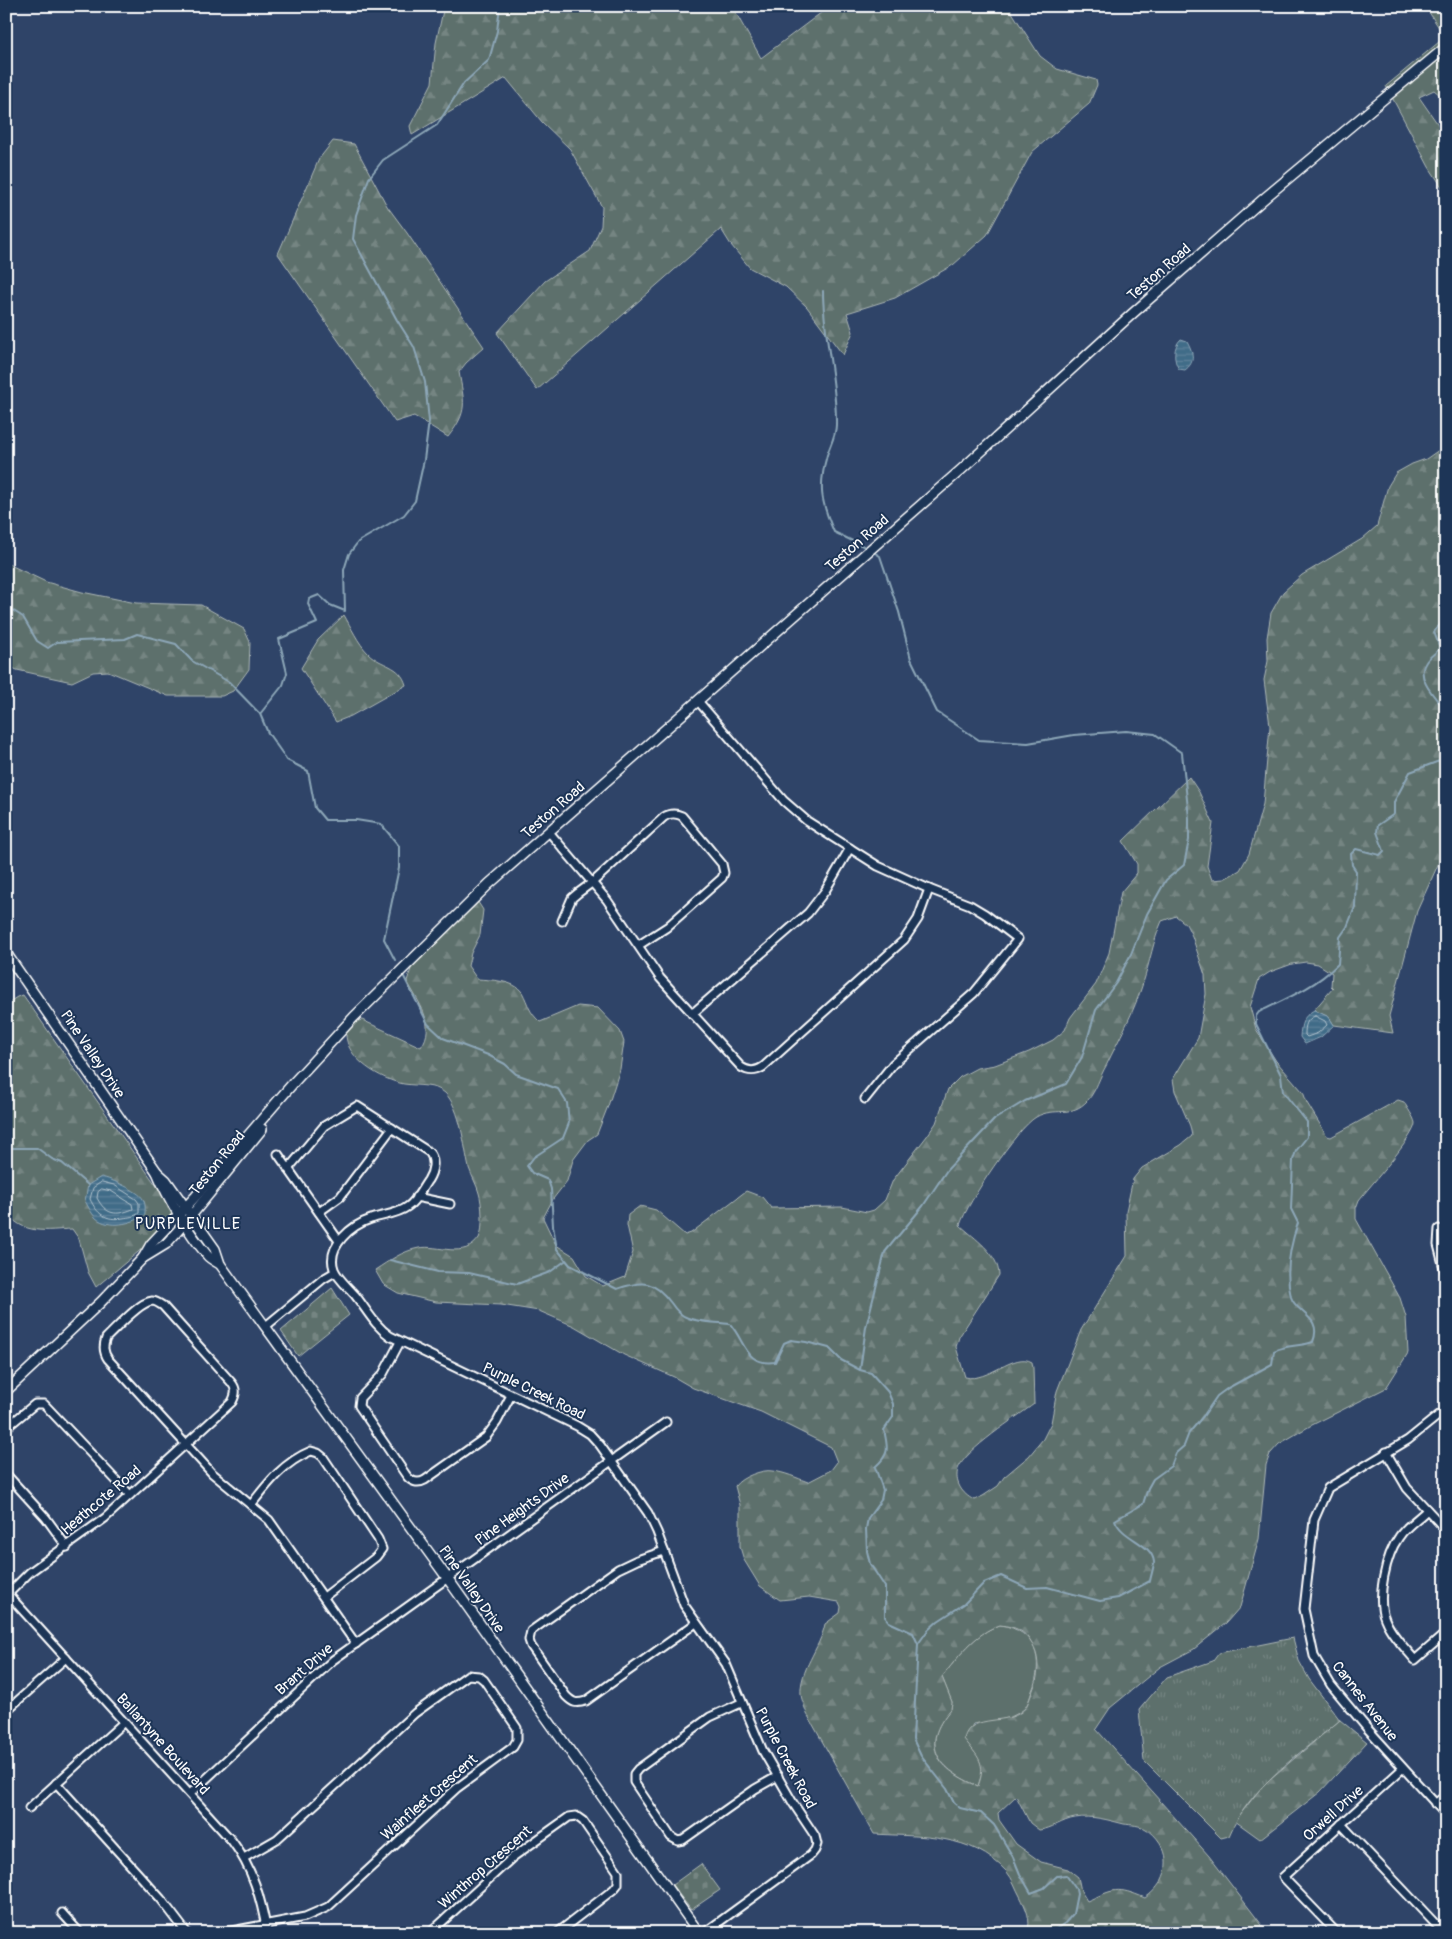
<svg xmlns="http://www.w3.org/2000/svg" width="1452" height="1939" viewBox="0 0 1452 1939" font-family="Pangolin,sans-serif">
	<defs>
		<pattern id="forest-firs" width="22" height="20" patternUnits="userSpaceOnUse" patternTransform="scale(1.25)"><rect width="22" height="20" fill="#5d706c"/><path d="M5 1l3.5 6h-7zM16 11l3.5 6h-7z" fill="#758582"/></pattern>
		<pattern id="cemetery-stones" width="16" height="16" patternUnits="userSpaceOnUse" patternTransform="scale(1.25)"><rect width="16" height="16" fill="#5d706c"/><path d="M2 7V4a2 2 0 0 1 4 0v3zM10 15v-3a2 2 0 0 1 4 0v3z" fill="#758582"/></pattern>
		<pattern id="park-tufts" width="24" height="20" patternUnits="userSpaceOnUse" patternTransform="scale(1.25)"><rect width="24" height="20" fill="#5d706c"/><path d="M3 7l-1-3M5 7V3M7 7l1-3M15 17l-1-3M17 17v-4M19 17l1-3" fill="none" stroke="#758582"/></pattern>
		<pattern id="water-rules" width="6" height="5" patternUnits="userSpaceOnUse" patternTransform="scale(1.25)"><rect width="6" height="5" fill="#416c88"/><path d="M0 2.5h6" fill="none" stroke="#5e829a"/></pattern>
	</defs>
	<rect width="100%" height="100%" fill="#2f4468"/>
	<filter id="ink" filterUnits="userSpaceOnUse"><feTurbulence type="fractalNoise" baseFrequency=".02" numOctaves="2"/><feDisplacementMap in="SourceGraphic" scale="10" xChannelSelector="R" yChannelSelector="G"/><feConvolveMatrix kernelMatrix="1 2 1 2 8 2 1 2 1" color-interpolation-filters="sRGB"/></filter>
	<g filter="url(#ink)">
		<path fill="#5d706c" stroke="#aeb8b6" d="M1000 1625C1037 1630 1044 1661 1032 1691 1030 1697 1028 1705 1024 1709 1011 1721 989 1721 973 1724L965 1739 979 1758 983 1770 978 1786C940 1770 918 1746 951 1709L952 1702 942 1677C958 1657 975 1633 1000 1625Z"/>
		<g fill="url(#forest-firs)" stroke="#aeb8b6" fill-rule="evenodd">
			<path d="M444 6H732L761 58 830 6H1008L1040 56 1057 69 1096 80 1097 85 1089 104 1032 152 987 235 953 265 895 298 847 313 853 332 843 355 807 307 786 287 750 268 731 245 721 229 537 390 497 333 545 281 590 251 601 226 602 207 570 149 542 122 506 78 412 135 410 126 432 83 436 43Z"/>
			<path d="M1425 6H1446V100L1434 90 1419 97 1446 136V193L1429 167 1386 86 1445 37Z"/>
			<path d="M333 141 354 144 387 206 407 233 484 347 466 363 459 372C464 402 469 411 448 437L414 416 395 422 278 254 319 159Z"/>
			<path d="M1446 445V847L1417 911 1389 1016 1393 1033 1334 1025 1329 1017 1314 1010 1333 988 1331 986 1332 973 1318 964 1306 962 1292 964 1270 972 1259 979 1250 1007 1256 1029 1276 1061 1303 1092 1307 1103 1327 1136 1331 1137 1398 1100 1404 1102C1407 1108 1414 1117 1415 1123 1416 1135 1369 1187 1359 1200L1356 1208V1219L1400 1298 1406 1317 1408 1353 1386 1388 1310 1426 1279 1444 1270 1454 1266 1465 1259 1539 1240 1607 1226 1623 1194 1649 1160 1667 1110 1708 1096 1729 1209 1856 1268 1933H1027C1032 1920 1026 1908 1020 1896 1016 1889 1013 1879 1007 1872 971 1833 922 1837 874 1834L807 1714C805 1708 802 1701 801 1695 799 1670 820 1649 825 1624L840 1613 841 1607 839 1602 809 1597 780 1600 760 1586 744 1560 740 1547V1505L735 1486C741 1477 763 1469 772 1471 784 1472 797 1478 808 1482L831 1470 837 1462 831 1447 761 1412 693 1388 674 1377 624 1355 574 1326 539 1311 501 1305 436 1302 398 1293 383 1284 375 1270C389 1261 402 1251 419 1248 439 1244 464 1260 479 1238 484 1230 482 1202 479 1193 477 1185 472 1177 469 1168 464 1147 461 1109 445 1093 435 1084 417 1086 404 1084 382 1080 345 1059 346 1033 347 1023 355 1022 362 1020L421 1047C437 1025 418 1002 407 981L412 966 476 899 483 910 480 935 471 953 468 966 477 979C490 980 514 980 522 992 529 1005 528 1011 540 1022L578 1006 598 1008 620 1031 624 1042 620 1069 608 1106 597 1134 588 1140 573 1160 567 1181 553 1199 543 1218 556 1245 574 1256 586 1276 603 1286 625 1277 633 1252 627 1225 628 1215 640 1206 656 1210 685 1235 691 1233 746 1191 762 1197 771 1208 842 1207 867 1212 874 1210 885 1200 893 1180 927 1136 936 1123 948 1089 960 1077 977 1068 995 1065 1029 1052 1053 1040 1065 1030 1070 1018 1096 984 1109 953 1121 892 1137 873V864L1123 841 1189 777 1199 792 1213 823 1207 866 1212 880 1224 879 1240 870 1249 854 1263 804 1270 726 1264 680 1268 661 1267 638 1271 613 1283 592 1302 575 1362 539 1377 526 1388 486 1396 473 1412 464 1426 459ZM1176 916 1186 924 1192 936 1205 975 1206 994 1198 1038 1173 1079 1175 1091 1190 1126 1192 1136 1181 1145 1142 1168 1133 1179 1126 1211 1127 1256 1081 1330 1057 1391 1051 1423 1043 1439 1029 1456 1004 1477 998 1486 983 1496 974 1500C962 1494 954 1482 958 1469 965 1450 1017 1417 1034 1404L1033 1368 1032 1362C1014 1351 988 1383 965 1377L956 1347 959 1337 999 1275C998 1253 975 1239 960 1225 967 1203 1017 1128 1036 1117 1055 1106 1071 1119 1088 1100 1096 1091 1100 1076 1106 1066 1119 1039 1134 1012 1143 983 1150 962 1153 941 1162 921ZM1000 1625C1016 1627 1024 1630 1032 1644 1039 1656 1039 1668 1036 1682 1033 1689 1030 1700 1026 1707 1012 1728 970 1711 964 1739 978 1757 987 1763 978 1786 939 1770 918 1746 951 1709L952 1702 942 1677C958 1657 975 1633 1000 1625ZM1016 1796 1030 1823 1039 1830C1052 1829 1062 1820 1075 1818 1092 1815 1108 1820 1124 1824 1131 1825 1140 1825 1146 1829 1156 1834 1166 1849 1166 1860 1167 1876 1158 1889 1145 1898 1116 1886 1115 1889 1087 1901L1081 1891 1078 1877 1068 1869 1041 1862 1016 1844 999 1820 998 1813Z"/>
			<path d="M6 563 46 582 82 592 136 603 201 605 244 629 250 642 249 669 233 691 222 696H168L108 671 93 672 72 682 17 670 6 665Z"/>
			<path d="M344 615C351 627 358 643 368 653 382 667 400 664 406 685L351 716 336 722 301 668 318 640Z"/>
			<path d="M23 995 179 1218 96 1287 88 1272 79 1239 72 1229C47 1230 22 1236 6 1211V1004L17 997Z"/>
			<path d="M1340 1720 1367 1742 1320 1792 1260 1839 1235 1821 1264 1784Z"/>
		</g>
		<g fill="url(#cemetery-stones)" stroke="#aeb8b6">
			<path d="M332 1288 349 1315 298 1356 281 1331Z"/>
			<path d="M701 1864 720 1890 691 1910 672 1885Z"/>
		</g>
		<path fill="url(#park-tufts)" stroke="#aeb8b6" d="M1293 1638 1299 1661 1309 1679 1340 1720C1300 1754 1249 1787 1229 1836L1221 1838 1144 1761 1139 1710 1167 1677 1213 1661 1219 1653Z"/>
		<g fill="url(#water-rules)" stroke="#8da7b8">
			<path d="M1181 339 1187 341C1193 352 1196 362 1185 370L1179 369C1173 361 1173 346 1181 339Z"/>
			<path d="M1314 1010 1329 1017 1334 1025 1321 1037 1305 1044 1300 1037C1301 1024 1302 1017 1314 1010Z"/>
			<path d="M101 1177C111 1179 139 1191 143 1199 146 1204 145 1210 145 1215 132 1224 109 1229 96 1218 91 1213 88 1206 85 1201L88 1185Z"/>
		</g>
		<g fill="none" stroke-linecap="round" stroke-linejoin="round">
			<g stroke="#b3c4cf" stroke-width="1">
				<path d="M1315 1016 1325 1021 1327 1025 1318 1033 1307 1037 1305 1035C1305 1026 1306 1019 1315 1016Z"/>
				<path d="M102 1182 114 1185 136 1199 139 1203V1213C134 1217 129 1217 123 1218 106 1221 97 1214 90 1199L93 1188Z"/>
				<path d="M102 1189 111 1191 132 1204 133 1209C116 1216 106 1215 97 1198L98 1192Z"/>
			</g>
			<g stroke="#8da7b8" stroke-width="2">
				<path d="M823 291C823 336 837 380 836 425 836 435 830 446 827 455 818 487 821 502 834 532L865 547"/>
				<path d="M6 606 23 617 37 641 48 648 57 642 125 639 137 634 176 644 192 661 229 682 260 714 268 733 287 760 308 771 315 808 325 820H356L381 824 399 846V868L384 939 395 960"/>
				<path d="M1446 617 1434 632 1440 648C1436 653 1429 657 1426 662 1414 678 1437 699 1446 711"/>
				<path d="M260 714 283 685 287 673 279 639 317 623 308 604 309 599 319 595 330 605 345 611 344 570 349 554 358 542 404 515 415 501 424 460 429 421 425 382 414 347 397 320 353 239 356 215 369 178 383 160 437 125 464 83 489 60 497 31 500 6"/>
				<path d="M403 975 428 1024 443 1038 488 1055 505 1064 516 1074 558 1089 567 1103 569 1123 563 1138 534 1157 527 1166 532 1173 548 1180 551 1189 553 1226 557 1249 570 1265 617 1289C643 1280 654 1280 671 1303 675 1309 681 1316 688 1318 700 1323 717 1322 730 1324 746 1342 745 1366 775 1362L784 1343 791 1340 806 1342 829 1348 841 1360 860 1370 871 1373 888 1392 893 1404V1417L884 1430C888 1448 890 1454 875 1467L883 1490 881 1500 868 1518 866 1529 867 1551 870 1564 885 1587V1617L889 1622 913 1633 918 1644 913 1739 921 1756 947 1789 954 1803 960 1808 981 1813 994 1825 1013 1857 1020 1874 1031 1893 1044 1888 1057 1876 1066 1875 1076 1889 1077 1894 1073 1914 1065 1923 1050 1933"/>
				<path d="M6 1148H37L52 1159 62 1163 88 1185"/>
				<path d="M390 1260 438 1272 469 1273 517 1284 550 1272 565 1261"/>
				<path d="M860 1370 866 1327 885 1252 923 1206 947 1170 995 1119 1025 1101 1066 1084 1082 1057 1096 1010 1116 983 1131 954 1147 914 1166 880 1184 865 1189 840V818L1182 753 1155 734 1126 731 1074 735 1028 743 979 740 937 712 911 659 899 612 880 556 875 553"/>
				<path d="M918 1644 928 1630 938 1621 964 1604 984 1583 1001 1576 1027 1588 1047 1587 1100 1601 1118 1598 1150 1581C1151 1575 1154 1567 1154 1562 1152 1543 1122 1539 1115 1520L1143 1504 1148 1488 1153 1479 1171 1466 1176 1453 1184 1446 1189 1433 1204 1415 1217 1396 1228 1388 1272 1364 1274 1351C1287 1344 1300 1347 1313 1342 1323 1316 1296 1314 1291 1297 1285 1273 1290 1246 1298 1223L1291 1209 1293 1160 1296 1151 1307 1137V1122L1283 1092 1281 1075 1256 1024V1016L1259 1012C1288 998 1315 987 1338 964L1340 937 1347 927 1355 907 1356 871 1352 865 1351 854 1356 849 1380 855 1384 851 1377 832 1378 825 1394 814V802L1410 772 1442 760 1446 756"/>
			</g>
			<g stroke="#fff" stroke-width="11">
				<g id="minor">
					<path d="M698 701 784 801 807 821 878 866 929 889 970 905 985 914 1018 939 974 993 893 1064 865 1099"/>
					<path d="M549 832 607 900 660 978 741 1067C749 1072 755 1072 763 1067L904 940 918 919 929 889"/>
					<path d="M562 921 572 898 578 893 593 882 664 817C670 813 675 813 682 816L722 864 724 873 722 878 667 927 639 945"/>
					<path d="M692 1014 808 913 825 891 850 848"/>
					<path d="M278 1154 339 1241"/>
					<path d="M288 1169 324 1126 357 1106 429 1152C436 1160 433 1172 428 1180 422 1188 416 1202 407 1207 398 1214 382 1215 371 1219 352 1225 326 1246 334 1269 337 1278 349 1288 355 1295 367 1310 374 1325 390 1336L577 1426 590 1434 600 1445 648 1513 657 1532 684 1605 726 1664 763 1751 793 1803 815 1836 817 1844 815 1850 811 1855 704 1933"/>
					<path d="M416 1197 450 1204"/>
					<path d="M319 1212 340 1197 392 1128"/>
					<path d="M1439 1229 1438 1245 1446 1276"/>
					<path d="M266 1326 323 1279 335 1272"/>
					<path d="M400 1342 383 1374 360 1398 359 1406 406 1475C411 1482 418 1484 425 1480L486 1437 497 1422 511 1395"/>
					<path d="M1446 1416 1439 1415 1408 1440 1328 1488 1314 1520 1304 1609 1314 1656 1331 1685 1366 1727 1446 1815"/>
					<path d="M6 1428 35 1404H44L130 1495"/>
					<path d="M1386 1452 1407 1488 1446 1530"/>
					<path d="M6 1474 46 1518 67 1547"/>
					<path d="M251 1505C268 1483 284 1462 311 1451L318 1453 323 1457 378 1539 382 1549 376 1557 324 1597"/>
					<path d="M1427 1510C1418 1519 1406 1526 1399 1537 1386 1555 1376 1598 1385 1619 1391 1634 1404 1647 1415 1660L1446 1633"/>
					<path d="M664 1551 637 1560 618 1569 531 1631 529 1640 531 1646 566 1696C573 1703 576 1704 586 1701L696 1623"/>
					<path d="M6 1592 232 1841C253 1869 261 1898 267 1933"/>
					<path d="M6 1596 30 1572 105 1518 232 1402C236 1394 237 1389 231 1382L163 1306C160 1304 156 1301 152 1301 139 1302 116 1329 106 1338 103 1346 103 1352 108 1359L212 1473 269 1520 356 1644"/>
					<path d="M741 1703 710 1717 638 1769 634 1774V1782L671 1837 678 1841 683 1840 755 1789 778 1776"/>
					<path d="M6 1711 66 1658"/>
					<path d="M56 1783 161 1899 187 1933"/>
					<path d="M190 1794 333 1660 666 1422"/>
					<path d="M1435 1804 1446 1795"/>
					<path d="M29 1808 124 1722"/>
					<path d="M1341 1824 1444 1933"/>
					<path d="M62 1913 80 1933"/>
					<path d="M221 1933 305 1917 328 1907 457 1788 513 1747 517 1740V1728L484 1680 479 1676 468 1675 415 1713 277 1839 244 1858"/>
					<path d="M430 1933 513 1857 569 1817 576 1816 583 1821 618 1872V1884L614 1889 557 1933"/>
					<path d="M1337 1933 1283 1877 1402 1769"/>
				</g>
			</g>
			<g stroke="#fff" stroke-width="12">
				<g id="tertiary">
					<path d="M6 953 157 1172C168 1199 188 1232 207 1255 210 1259 215 1261 220 1264"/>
					<path d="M157 1172 166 1180 215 1249 220 1264 448 1579 699 1933"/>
					<path d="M143 1258 151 1244 196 1196 295 1081 354 1017 489 884 962 469 1132 314 1267 196 1446 47"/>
					<path d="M6 1391 101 1302 143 1258 166 1244 191 1216 262 1129"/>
				</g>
			</g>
			<use href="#minor" stroke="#1d3557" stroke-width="7"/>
			<use href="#tertiary" stroke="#1d3557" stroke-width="9"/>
		</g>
	</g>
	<g text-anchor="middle" stroke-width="4" stroke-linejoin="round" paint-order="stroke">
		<g font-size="15" fill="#fff" stroke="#1d3557">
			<text transform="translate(1159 272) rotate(-41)" y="5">Teston Road</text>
			<text transform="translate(857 543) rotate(-41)" y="5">Teston Road</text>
			<text transform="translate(553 810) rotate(-41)" y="5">Teston Road</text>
			<text transform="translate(93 1054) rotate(56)" y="5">Pine Valley Drive</text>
			<text transform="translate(217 1163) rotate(-51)" y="5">Teston Road</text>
			<text transform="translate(534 1391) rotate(26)" y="5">Purple Creek Road</text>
			<text transform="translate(101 1500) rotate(-40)" y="5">Heathcote Road</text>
			<text transform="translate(522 1509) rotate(-36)" y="5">Pine Heights Drive</text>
			<text transform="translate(472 1589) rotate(55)" y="5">Pine Valley Drive</text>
			<text transform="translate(304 1669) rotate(-41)" y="5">Brant Drive</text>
			<text transform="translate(1365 1701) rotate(52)" y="5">Cannes Avenue</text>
			<text transform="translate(163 1744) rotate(48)" y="5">Ballantyne Boulevard</text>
			<text transform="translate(786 1758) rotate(62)" y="5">Purple Creek Road</text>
			<text transform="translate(429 1797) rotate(-41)" y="5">Wainfleet Crescent</text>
			<text transform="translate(1333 1813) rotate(-42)" y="5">Orwell Drive</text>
			<text transform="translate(485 1867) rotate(-41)" y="5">Winthrop Crescent</text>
		</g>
		<g font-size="16" letter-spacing="1" fill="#fff" stroke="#1d3557">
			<text x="188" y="1229">PURPLEVILLE</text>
		</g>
	</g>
	<rect width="1452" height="1939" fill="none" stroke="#1d3557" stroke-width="25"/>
	<rect x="12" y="12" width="1427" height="1914" fill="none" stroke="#fff" stroke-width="2" filter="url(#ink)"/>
</svg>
